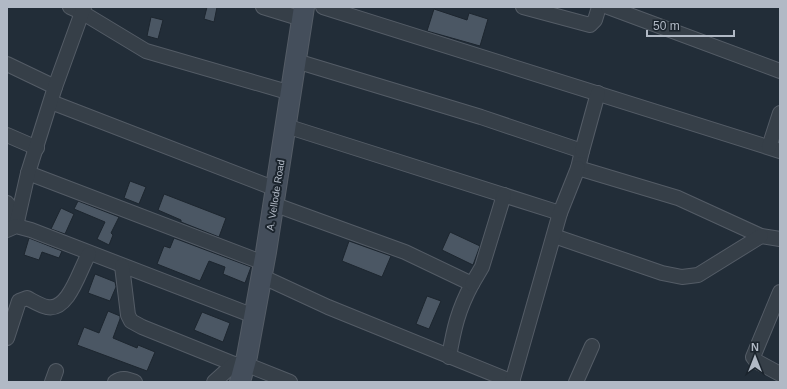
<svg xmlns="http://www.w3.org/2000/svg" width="787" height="389" viewBox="0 0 787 389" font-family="Helvetica,sans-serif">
	<rect width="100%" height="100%" fill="#222d38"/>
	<g fill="#4b5764" stroke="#1d262f">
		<path d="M207 7H217L214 22 204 19Z"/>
		<path d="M434 9 467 20 469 13 488 19 480 46 427 31Z"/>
		<path d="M151 17 163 20 158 39 147 36Z"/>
		<path d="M130 181 146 187 139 204 124 198Z"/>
		<path d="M164 194 226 218 219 237 181 222V220L158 210Z"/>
		<path d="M78 201 119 217 111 233 113 235 109 245 97 239 105 222 74 209Z"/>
		<path d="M61 208 74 214 65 234 51 229Z"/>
		<path d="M450 232 480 246 473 265 442 250Z"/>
		<path d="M29 238 62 251 59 258 42 252 39 260 24 255Z"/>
		<path d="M174 238 251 267 245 283 223 274 225 267 209 261 200 281 157 264 164 246 170 248Z"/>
		<path d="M349 241 391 256 382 277 342 261Z"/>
		<path d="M95 274 115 282 116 287 110 301 88 293Z"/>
		<path d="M427 296 441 301 429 329 416 324Z"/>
		<path d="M108 311 120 316V319L113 338 137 348 138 345 155 352 147 371 77 345 84 327 99 333Z"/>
		<path d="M202 312 230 323 223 342 194 330Z"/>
	</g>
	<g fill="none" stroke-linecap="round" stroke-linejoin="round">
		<g stroke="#545c66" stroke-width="16">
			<g id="minor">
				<path d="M70 7 83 13 146 51 291 93"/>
				<path d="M263 7 302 19"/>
				<path d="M323 7 780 151"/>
				<path d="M523 7 590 25 595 20 599 7"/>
				<path d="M608 7 780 71"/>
				<path d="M296 61 481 117 582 151 578 168 678 198 761 236 780 239"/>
				<path d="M7 64 55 87"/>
				<path d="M51 102 276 189"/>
				<path d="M286 126 560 213"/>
				<path d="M7 135 37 148"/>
				<path d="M769 147 780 113"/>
				<path d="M582 151 598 93"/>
				<path d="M28 173 264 263"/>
				<path d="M7 203 10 207 9 228"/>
				<path d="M273 204 405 252 472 284C458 310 454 328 449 357"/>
				<path d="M16 226 28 173 55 87 84 7"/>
				<path d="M7 230 16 226 31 230 254 316"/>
				<path d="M554 236 662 273 682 277 698 275 761 236"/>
				<path d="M122 266 128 315 131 321 142 327 234 364"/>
				<path d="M261 276 328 307 513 382"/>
				<path d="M472 284 482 267 504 195"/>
				<path d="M780 292 753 357 756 361 780 374"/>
				<path d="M7 338 19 301 27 298C33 301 41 306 47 307 69 312 80 268 89 254"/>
				<path d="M52 382 56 371"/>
				<path d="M115 382C122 377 127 379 135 382"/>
				<path d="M214 382 234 364H245L290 382"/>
				<path d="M512 382 560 213 578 168"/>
				<path d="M576 382 592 346"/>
			</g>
		</g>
		<g stroke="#545c66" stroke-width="22">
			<path id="secondary" d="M240 382 247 356 266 252 304 7"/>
		</g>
		<use href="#minor" stroke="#363f48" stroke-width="14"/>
		<use href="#secondary" stroke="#444e5b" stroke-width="20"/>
	</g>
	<g text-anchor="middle" stroke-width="4" stroke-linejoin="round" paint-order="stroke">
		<g font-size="10" fill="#b1b9c5" stroke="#1b242d">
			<text transform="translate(275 195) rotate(-81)" y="4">A. Vellode Road</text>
		</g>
	</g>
	<rect width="787" height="389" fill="none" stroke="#b1b9c5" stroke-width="16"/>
	<g transform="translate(755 357)" stroke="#1b242d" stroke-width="3" paint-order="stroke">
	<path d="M0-3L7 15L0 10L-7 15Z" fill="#b1b9c5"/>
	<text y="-6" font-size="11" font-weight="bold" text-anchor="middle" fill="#b1b9c5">N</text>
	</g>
	<path d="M647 30v6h87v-6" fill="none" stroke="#b1b9c5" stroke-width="2"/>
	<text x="653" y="30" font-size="12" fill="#b1b9c5" stroke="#1b242d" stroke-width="3" paint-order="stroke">50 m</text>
</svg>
